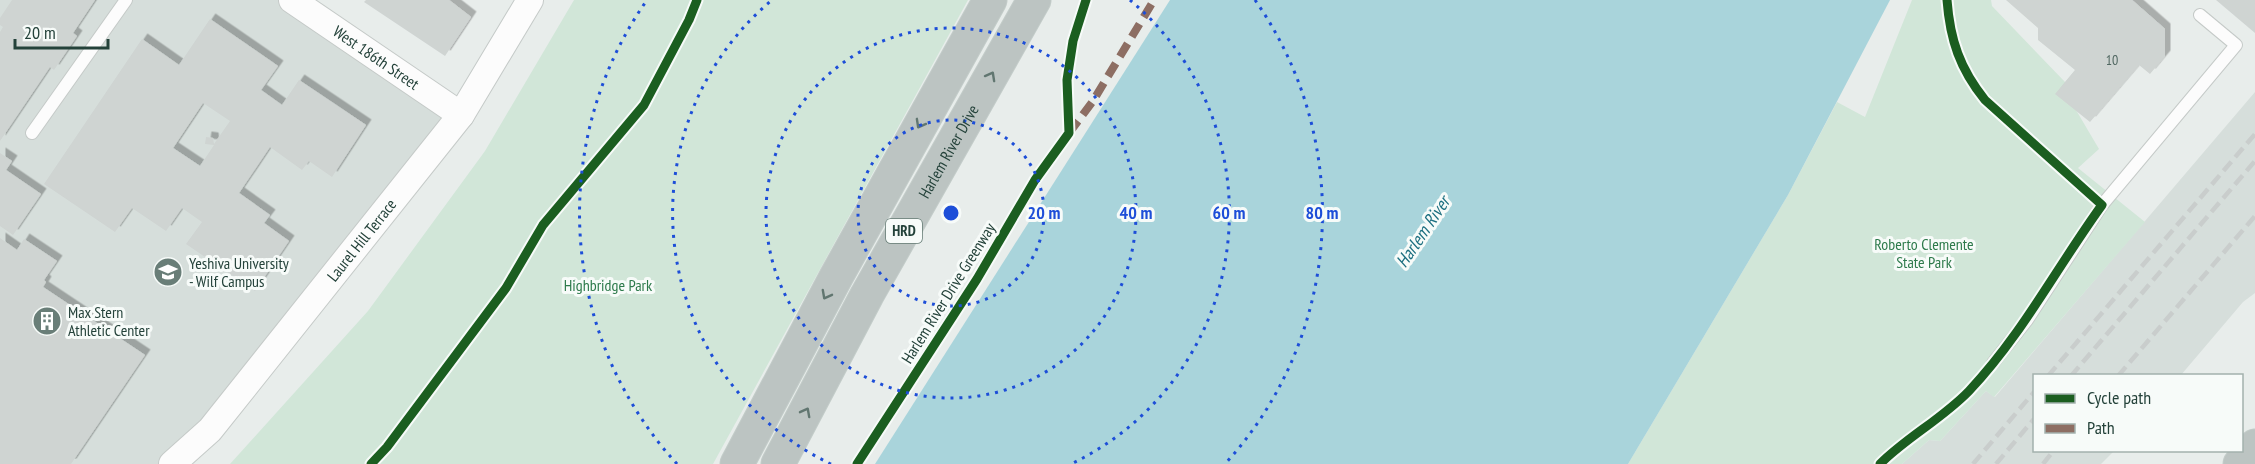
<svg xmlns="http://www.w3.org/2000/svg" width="2255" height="464" viewBox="0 0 2255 464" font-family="'PT Sans Narrow',sans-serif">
	<defs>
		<filter id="shadow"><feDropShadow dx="5.5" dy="-5.5" stdDeviation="0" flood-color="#0004"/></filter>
	</defs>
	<rect width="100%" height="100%" fill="#e8edeb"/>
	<g fill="#d6dedb">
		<path d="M0 0H292L461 115 172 464H0Z"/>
		<path d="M2255 92V293L2243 302 2181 375 2034 376V450L2114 451 2101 464H1902L1929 440 1940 441 1986 391 1995 397Z"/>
	</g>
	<g fill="#d1e6d8">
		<path d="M574 0H968L713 464H230L368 311 485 151Z"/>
		<path d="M1912 0H1991L1992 6 2065 82 2076 110 2099 149 2078 168 2145 222 1994 397 1986 391 1940 441 1929 440 1902 464H1628L1788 195 1837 102 1865 117Z"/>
	</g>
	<path fill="#a9d4db" d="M1170 0H1890L1788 195 1628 464H875Z"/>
	<g fill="#cfd4d2" fill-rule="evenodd" filter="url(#shadow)">
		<path d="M12 0H95L73 33 77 36 54 70 50 67 0 141V32L3 27 0 25V18Z"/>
		<path d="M366 0H449L471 17 445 56 364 2Z"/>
		<path d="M2006 0H2132L2165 29V56L2150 74 2139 65 2090 122 2055 94 2075 70 2038 40V28Z"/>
		<path d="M2216 0H2255V33Z"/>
		<path d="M210 19 278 66 261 90 282 105 299 80 366 125 332 177 309 161 302 170 270 147 239 193 270 215 264 223 289 241 255 291 186 244 202 222 182 208 166 231 132 208 115 232 44 184 142 39 179 65ZM203 103 230 121 214 144 213 138 206 137 205 144 214 145 200 166 173 148Z"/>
		<path d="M0 153 12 161 6 170 41 194 13 235 0 226Z"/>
		<path d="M0 238 17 250 24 239 57 261 44 280 46 282 43 287 145 355 71 464H0Z"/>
	</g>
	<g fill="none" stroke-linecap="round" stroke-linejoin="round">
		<g stroke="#c5cac8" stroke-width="14">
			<g id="service">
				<path d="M32 133 126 0"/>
				<path d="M1993 363 2027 320 2102 205 2236 45 2200 15"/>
			</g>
		</g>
		<g stroke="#c5cac8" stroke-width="28">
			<g id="minor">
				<path id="s1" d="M292 0 461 115"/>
				<path id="s2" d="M172 464 210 430 461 115 530 0"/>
			</g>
		</g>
		<g stroke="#c3ccc9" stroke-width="35">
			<g id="motorway">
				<path d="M737 464 836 277 990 0"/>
				<path id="s3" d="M778 464 867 295 1034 0"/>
				<path d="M2240 464 2255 446"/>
			</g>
		</g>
		<use href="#service" stroke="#fcfcfc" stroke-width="12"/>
		<use href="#minor" stroke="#fcfcfc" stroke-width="26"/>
		<use href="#motorway" stroke="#bcc4c2" stroke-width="33"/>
		<g stroke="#c9cdcc" stroke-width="4.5" stroke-dasharray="12 6" stroke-linecap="butt">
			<path d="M2048 376 2255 134"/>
			<path d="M2071 376 2255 161"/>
			<path d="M2118 376 2255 216"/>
			<path d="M1973 464 2034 392"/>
			<path d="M1996 464 2034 419"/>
			<path d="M2043 464 2054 450"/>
		</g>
		<path stroke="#8d6e63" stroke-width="8" stroke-dasharray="15 8" stroke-linecap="butt" d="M1069 133 1093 101 1154 0"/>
		<g stroke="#f7fbf9" stroke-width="13">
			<g id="cycleway">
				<path d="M371 464 387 447 506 288 543 225 644 105 689 20 697 0"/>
				<path d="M857 464 977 279 1035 180 1069 133 1067 80 1073 41 1086 0"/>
				<path d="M1880 464C1907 437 1942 419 1969 391 2022 335 2057 267 2102 205L1985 100C1960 69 1950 40 1947 0"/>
			</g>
		</g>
		<use href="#cycleway" stroke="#1b5e20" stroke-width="9"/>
	</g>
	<defs><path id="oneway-chevron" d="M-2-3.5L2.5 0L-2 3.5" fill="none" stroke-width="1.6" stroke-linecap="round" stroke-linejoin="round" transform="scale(1.5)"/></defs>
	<g stroke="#617670">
		<use href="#oneway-chevron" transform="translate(991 76) rotate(-61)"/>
		<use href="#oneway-chevron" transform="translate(920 124) rotate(119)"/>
		<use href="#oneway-chevron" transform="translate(826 295) rotate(118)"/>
		<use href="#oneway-chevron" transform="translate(806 412) rotate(-62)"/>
	</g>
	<g fill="none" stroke="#1d4ed8" stroke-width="3" stroke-dasharray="3 6">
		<circle cx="951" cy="213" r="93"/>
		<circle cx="951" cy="213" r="185"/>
		<path d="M831 464A278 278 0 0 1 772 0M1130 0A278 278 0 0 1 1071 464"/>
		<path d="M677 464A371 371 0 0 1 647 0M1255 0A371 371 0 0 1 1225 464"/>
	</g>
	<defs>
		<g id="university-disc" transform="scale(1.5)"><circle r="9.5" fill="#697e78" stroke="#f7fbf9"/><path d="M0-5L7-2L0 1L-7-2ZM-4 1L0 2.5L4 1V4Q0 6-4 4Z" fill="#fff"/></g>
		<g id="building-disc" transform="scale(1.5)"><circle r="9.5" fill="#697e78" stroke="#f7fbf9"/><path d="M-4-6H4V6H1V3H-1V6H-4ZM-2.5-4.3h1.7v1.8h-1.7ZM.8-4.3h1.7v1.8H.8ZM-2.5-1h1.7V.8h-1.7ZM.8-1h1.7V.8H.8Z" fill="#fff"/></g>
	</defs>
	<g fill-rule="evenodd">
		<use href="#university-disc" x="168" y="272"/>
		<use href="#building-disc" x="47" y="321"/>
	</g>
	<g text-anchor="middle" stroke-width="6" stroke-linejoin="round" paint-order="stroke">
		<g font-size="14" fill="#506761">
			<text x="2112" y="65">10</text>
		</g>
		<rect fill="#f7fbf9" stroke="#637a73" stroke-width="1.5" x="886" y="219" width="36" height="24" rx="4.5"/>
		<g font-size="15" font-weight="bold" fill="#24423a">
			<text x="904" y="236">HRD</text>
		</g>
		<g font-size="16" fill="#24423a" stroke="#f7fbf9">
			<text dy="6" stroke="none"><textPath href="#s1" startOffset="102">West 186th Street</textPath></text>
			<text dy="6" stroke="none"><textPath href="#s3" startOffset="356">Harlem River Drive</textPath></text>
			<text dy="6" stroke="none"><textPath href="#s2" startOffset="294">Laurel Hill Terrace</textPath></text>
			<text transform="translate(948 293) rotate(-58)" y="6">Harlem River Drive Greenway</text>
		</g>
		<g font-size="16" fill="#2d7a4b" stroke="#f7fbf9">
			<text x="1924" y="250">Roberto Clemente<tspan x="1924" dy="18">State Park</tspan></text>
			<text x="608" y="291">Highbridge Park</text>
		</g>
		<g font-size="16" fill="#24423a" stroke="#f7fbf9" text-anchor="start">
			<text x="189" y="269">Yeshiva University<tspan x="189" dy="18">- Wilf Campus</tspan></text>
			<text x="68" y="318">Max Stern<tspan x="68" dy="18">Athletic Center</tspan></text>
		</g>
		<g font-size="18" font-style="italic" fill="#1c6f80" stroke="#f7fbf9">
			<text transform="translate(1423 232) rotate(-56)" y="6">Harlem River</text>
		</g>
	</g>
	<circle cx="951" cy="213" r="9" fill="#1d4ed8" stroke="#f7fbf9" stroke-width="3"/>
	<g font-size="18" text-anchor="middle" font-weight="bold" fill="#1d4ed8" stroke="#f7fbf9" stroke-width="6" stroke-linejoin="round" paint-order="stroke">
		<text x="1044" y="219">20 m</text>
		<text x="1136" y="219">40 m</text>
		<text x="1229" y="219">60 m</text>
		<text x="1322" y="219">80 m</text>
	</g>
	<rect x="2033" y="374" width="210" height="78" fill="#f7fbf9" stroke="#a3b1ad" stroke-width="1.5"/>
	<rect x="2045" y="394" width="30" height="9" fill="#1b5e20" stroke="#a3b1ad" stroke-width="1.5"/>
	<text x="2087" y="404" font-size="18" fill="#24423a">Cycle path</text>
	<rect x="2045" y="424" width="30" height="9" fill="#8d6e63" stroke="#a3b1ad" stroke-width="1.5"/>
	<text x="2087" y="434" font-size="18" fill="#24423a">Path</text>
	<path d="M15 39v9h93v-9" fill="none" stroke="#24423a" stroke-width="3"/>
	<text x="24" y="39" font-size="18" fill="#24423a" stroke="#f7fbf9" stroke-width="4.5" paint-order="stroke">20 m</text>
</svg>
